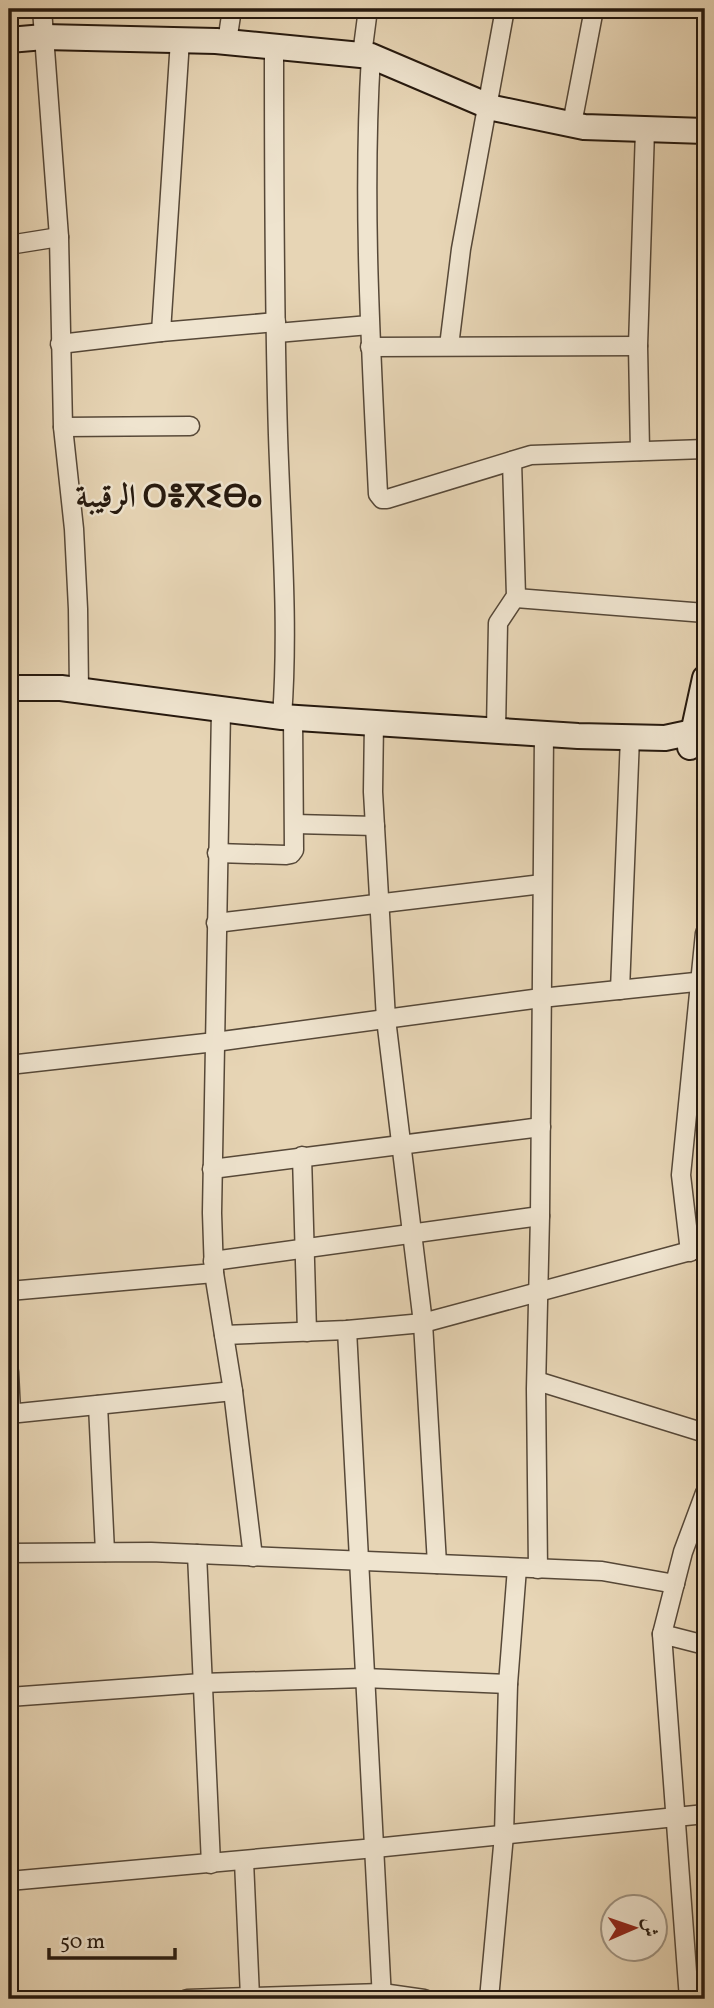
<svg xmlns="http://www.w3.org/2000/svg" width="714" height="2008" viewBox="0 0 714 2008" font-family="Vollkorn,Amiri,'Noto Sans Tifinagh',serif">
	<rect width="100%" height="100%" fill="#e7d5b5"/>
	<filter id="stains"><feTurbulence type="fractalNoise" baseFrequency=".00286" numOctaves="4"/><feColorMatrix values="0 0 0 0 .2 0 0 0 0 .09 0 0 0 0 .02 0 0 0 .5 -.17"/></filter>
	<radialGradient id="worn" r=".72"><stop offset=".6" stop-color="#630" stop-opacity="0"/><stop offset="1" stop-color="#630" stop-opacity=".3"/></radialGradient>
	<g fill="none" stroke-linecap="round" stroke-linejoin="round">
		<g stroke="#564838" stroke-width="21">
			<g id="street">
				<path d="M42 9 59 237 63 427 74 529 78 609 79 690"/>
				<path d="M180 40 161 332 276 322"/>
				<path d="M227 42 232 9"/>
				<path d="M274 46C274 176 274 305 278 435 281 528 289 623 282 717"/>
				<path d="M362 55 368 9"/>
				<path d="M371 56C362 202 371 348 378 494L382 499H387L531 455 705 449"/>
				<path d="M572 124 594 9"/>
				<path d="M9 245 59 237"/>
				<path d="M277 333 369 325"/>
				<path d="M60 344 161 332"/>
				<path d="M449 346 461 249 505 9"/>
				<path d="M370 347 638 346"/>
				<path d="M63 427 190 426"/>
				<path d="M640 451 638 346 645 130"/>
				<path d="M516 598 705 613"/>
				<path d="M221 710 212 1213 214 1273 233 1391 253 1557"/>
				<path d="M374 722 373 792 386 1019 423 1323 437 1564"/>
				<path d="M496 730 498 623 516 596 512 461"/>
				<path d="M295 824 375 826"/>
				<path d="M217 853 286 855 291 854 294 850 293 717"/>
				<path d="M216 923 542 884"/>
				<path d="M620 990 630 737"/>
				<path d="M9 1065 215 1042 541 998 705 981"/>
				<path d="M302 1156 307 1332"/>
				<path d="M212 1169 541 1127"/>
				<path d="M690 1252 681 1175 705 933"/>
				<path d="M213 1261 540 1216"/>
				<path d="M9 1291 214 1273"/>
				<path d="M347 1330 382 1999"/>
				<path d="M224 1335 347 1330 423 1323 705 1247"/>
				<path d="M9 1372 11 1413"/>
				<path d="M537 1381 705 1433"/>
				<path d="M98 1405 105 1552"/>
				<path d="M9 1414 233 1391"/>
				<path d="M9 1553 151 1552 602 1571 675 1584"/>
				<path d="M197 1554 211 1864"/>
				<path d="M538 1569 536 1389 540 1216 544 734"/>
				<path d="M662 1634 705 1645"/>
				<path d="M9 1697 202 1683 364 1678 508 1684"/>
				<path d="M244 1861 250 1997"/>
				<path d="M9 1881 375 1848 705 1814"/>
				<path d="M187 1999 382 1993 424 1999"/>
				<path d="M489 1999 504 1835 508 1684 517 1568"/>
				<path d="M689 1999 662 1634 683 1552 705 1493"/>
			</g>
		</g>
		<g stroke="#26190e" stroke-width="28">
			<g id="secondary">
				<path d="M9 40 44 37 216 41 371 56 493 108 584 127 705 131"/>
				<path d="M9 688H61L282 717 578 736 665 738 693 732 705 735"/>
				<path d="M690 747 705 678"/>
			</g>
		</g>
		<use href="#street" stroke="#efe4cf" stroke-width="18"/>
		<use href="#secondary" stroke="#efe4cf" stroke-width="24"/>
	</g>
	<g text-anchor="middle" stroke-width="5" stroke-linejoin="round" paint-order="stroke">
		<g font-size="32" font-weight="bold" fill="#26190e" stroke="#efe4cf">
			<text x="169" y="507">الرقيبة ⵔⴻⴳⵉⴱⴰ</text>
		</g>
	</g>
	<rect width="714" height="2008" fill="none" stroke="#e7d5b5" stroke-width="35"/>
	<rect x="10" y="10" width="693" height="1987" fill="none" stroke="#26190e" stroke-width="3.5"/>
	<rect x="18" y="18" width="679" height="1973" fill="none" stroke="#26190e" stroke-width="2"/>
	<g transform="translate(634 1928) rotate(88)"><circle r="33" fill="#efe4cf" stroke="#9f9382" stroke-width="2"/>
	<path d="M0-5L12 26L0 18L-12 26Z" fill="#8f2418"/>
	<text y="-10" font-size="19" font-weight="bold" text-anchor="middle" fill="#26190e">ش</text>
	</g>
	<path d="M49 1948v10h126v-10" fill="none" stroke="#26190e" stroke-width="3.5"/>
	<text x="60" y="1948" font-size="21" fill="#26190e" stroke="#efe4cf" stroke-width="5" paint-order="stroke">50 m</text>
	<rect width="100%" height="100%" filter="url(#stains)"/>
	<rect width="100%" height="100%" fill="url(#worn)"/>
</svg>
